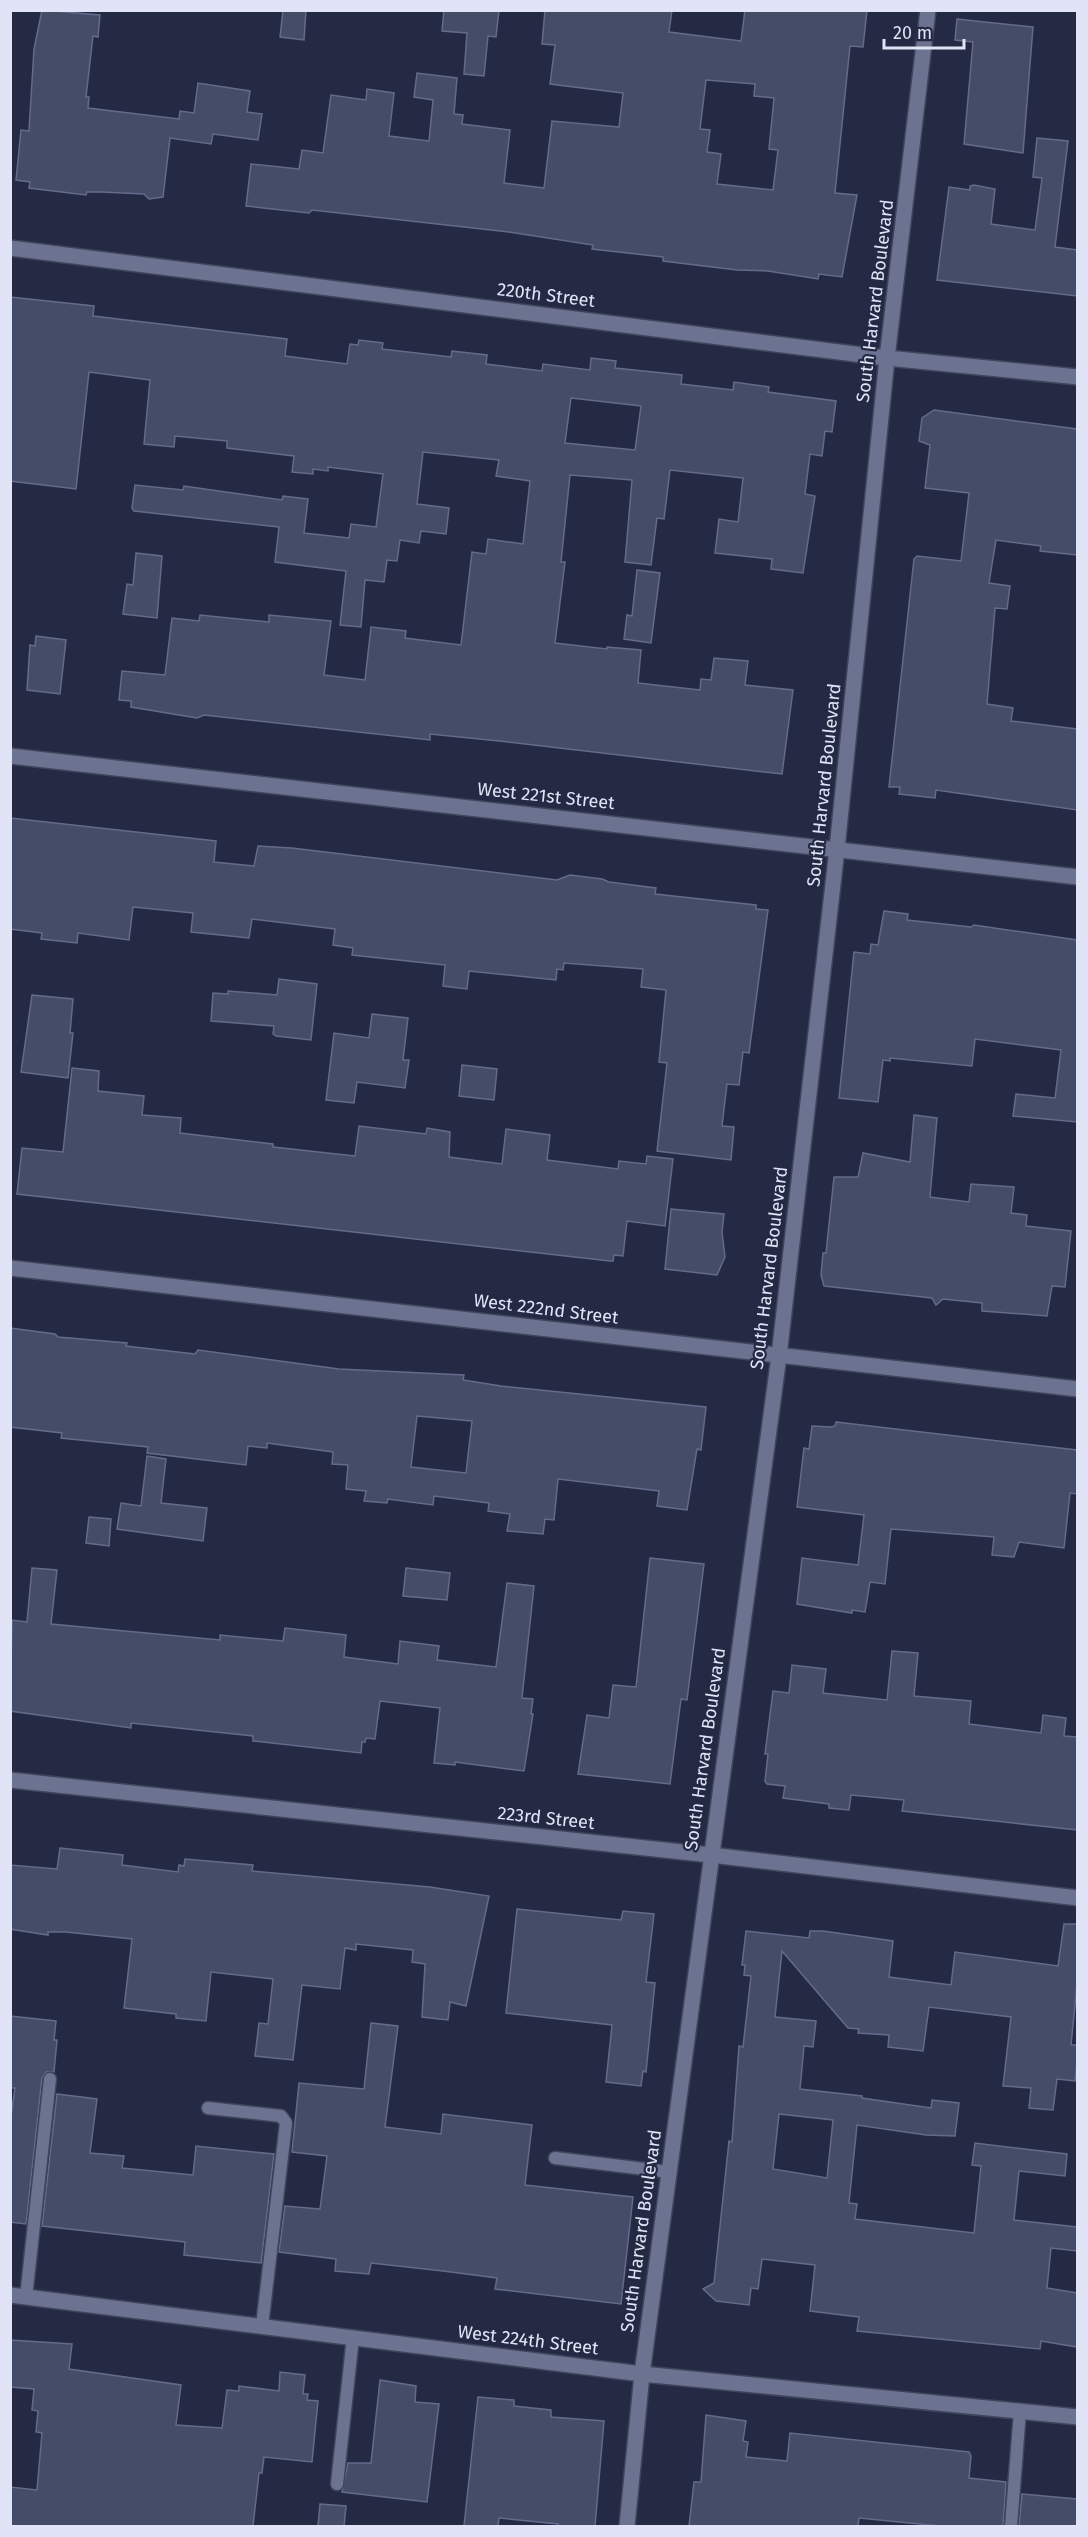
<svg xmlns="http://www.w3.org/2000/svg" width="1088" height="2537" viewBox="0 0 1088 2537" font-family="'Fira Sans',sans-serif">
	<rect width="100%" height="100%" fill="#242a44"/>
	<g fill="#454c68" stroke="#646b8a" stroke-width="1.5" fill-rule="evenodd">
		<path d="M42 10 100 15 98 37 93 36 86 97H89L88 108 179 119 180 111 194 113 198 83 250 91 247 112 262 114 258 140 213 134 211 144 170 138 163 197 149 199 144 194 101 192H87L86 195 29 188 30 182 16 180 21 130 29 131 34 49Z"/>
		<path d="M283 10H306L304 40 280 37Z"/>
		<path d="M444 10H499L496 37 488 36 484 76 464 74 467 33 442 31Z"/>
		<path d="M545 10H672L669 32 741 41 745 10H867L863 47 850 46 835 193 857 195 842 277 819 274 818 279 768 271 737 270 663 261V257L592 249 593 245 509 232 312 210 309 213 246 206 251 164 299 169 302 150 323 153 331 95 366 100 367 89 394 93 389 136 429 141 433 100 414 97 417 73 457 78 454 114 463 115 462 124 510 130 504 183 544 188 552 121 619 127 623 93 550 84 555 45 542 44ZM706 80 755 84 754 96 774 98 769 149 778 150 773 190 717 184 721 154 707 152 710 130 700 129Z"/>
		<path d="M957 19 1033 27 1023 153 964 144 973 42 955 40Z"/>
		<path d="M1037 138 1068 141 1055 247 1077 250V296L937 280 949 187 970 190V186L974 185 995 189 991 224 1035 230 1042 178 1033 177Z"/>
		<path d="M10 297 94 306 93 316 287 339 285 356 347 364 350 344 358 345 359 340 383 343 382 349 451 357 452 351 487 355 486 364 542 371 543 364 590 370 591 358 616 361 615 368 682 375 681 384 733 390 734 382 769 387 768 392 836 401 832 432 825 431 822 456 810 454 805 494 815 496 803 573 771 569 772 559 715 553 719 519 738 522 743 478 670 470 664 519 657 518 651 565 625 562 632 480 570 475 561 562H565L555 643 607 649V647L641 650 638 683 700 690 701 679 711 680 714 658 748 661 745 685 793 690 782 774 499 741 430 734V740L204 715 197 718 131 707V701L119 700 122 671 165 675 172 618 199 621 200 615 269 622V615L331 621 324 675 365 680 371 627 406 631 405 638 461 645 472 552 486 554 488 539 523 544 530 481 496 476 499 460 423 452 417 504 449 508 446 534 421 531 419 543 400 540 397 561 387 560 384 582 365 580 361 627 340 625 346 571 275 562 279 527 134 511 132 508 135 485 183 490 184 486 282 500 283 496 308 499 304 533 349 538 351 524 376 527 383 474 328 467V471L313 469V474L292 472 294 456 227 448V441L175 436 174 447 144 444 150 380 89 372 76 489 10 481ZM571 398 641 406 635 450 565 443Z"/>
		<path d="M934 410 1077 429V555L1040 551 1041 546 996 540 989 583 1010 586 1007 609 995 608 987 704 1013 708 1011 721 1077 729V810L936 790 935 798 899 794 900 787H889L914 559 917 556 961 561 969 493 925 488 930 445 919 441 922 418Z"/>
		<path d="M136 553 162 556 157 618 123 614 127 584 133 585Z"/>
		<path d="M637 570 660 573 651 643 624 639 627 615 632 616Z"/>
		<path d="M36 636 66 640 60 694 27 690 30 645 35 646Z"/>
		<path d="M10 818 216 841 214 862 254 866 258 846 292 848 557 880 570 875 602 879 609 882 656 888 655 894 756 905V909L768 910 749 1053 743 1052 739 1085 727 1084 722 1126 734 1127 731 1160 657 1151 667 1063 659 1062 666 990 641 987 643 969 564 963 563 970 557 969 556 980 469 971 467 989 443 986 445 965 352 955 353 948 333 945 335 929 252 919 249 938 191 932 193 913 133 907 129 940 78 933 77 943 41 939 42 933 10 929Z"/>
		<path d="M884 911 908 914 907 920 971 927 974 925 1077 940V1122L1013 1116 1016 1094 1055 1098 1061 1050 975 1039 972 1066 890 1058V1061L883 1060 878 1102 839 1098 854 952 870 954 871 944 878 945Z"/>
		<path d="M279 979 317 984 311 1040 276 1036 273 1034 274 1026 211 1021 213 993 228 994V991L277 995Z"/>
		<path d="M32 995 73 999 70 1033H73L68 1078 21 1072Z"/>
		<path d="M372 1014 408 1018 403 1060H409L405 1088 357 1082 354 1103 326 1100 334 1033 369 1038Z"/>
		<path d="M462 1065 497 1069 494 1100 459 1096Z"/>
		<path d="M72 1068 99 1071 98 1091 144 1096 142 1115 181 1118 180 1133 273 1144V1147L355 1156 359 1126 426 1134 427 1128 450 1132 449 1157 502 1164 506 1129 550 1135 547 1160 618 1169 619 1161 646 1164 647 1156 673 1159 665 1226 627 1221 623 1256 614 1255 613 1261H610L17 1194 22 1148 63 1152Z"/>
		<path d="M914 1115 937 1118 930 1197 969 1202 971 1184 1014 1187 1011 1213 1027 1215 1026 1226 1071 1231 1065 1287 1052 1286 1047 1316 982 1311V1303L943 1299 936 1305 932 1298 824 1286 821 1275 823 1253H826L834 1177H858L863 1153 910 1162Z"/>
		<path d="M671 1209 724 1214 722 1232 725 1257 717 1275 665 1269Z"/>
		<path d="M10 1328 55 1334 58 1337 127 1343 126 1346 195 1354 198 1350 339 1369 464 1375 463 1380 501 1386 706 1407 701 1450 697 1449 687 1510 657 1506 659 1491 558 1479 554 1520 545 1519 543 1534 507 1531 510 1514 488 1511 489 1503 434 1496 433 1505 388 1499 387 1503 364 1501 366 1491 346 1489 348 1465 332 1464 333 1452 267 1443V1448L248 1446 246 1465 147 1453 148 1447 61 1438 62 1433 10 1427ZM417 1416 472 1421 466 1473 411 1467Z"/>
		<path d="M836 1422 1077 1450V1494L1070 1493 1064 1548 1019 1542 1014 1557 992 1555 994 1537 891 1529 885 1584 870 1582 865 1612 852 1610V1613L797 1604 802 1558 858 1565 864 1515 797 1507 804 1448 809 1449 812 1426 831 1427 835 1426Z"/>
		<path d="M147 1456 166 1459 161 1503 207 1508 203 1541 117 1529 121 1503 141 1506Z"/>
		<path d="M89 1517 111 1519 109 1546 86 1543Z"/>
		<path d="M650 1558 704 1564 687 1700 681 1699 670 1784 578 1774 587 1715 609 1718 613 1685 636 1687Z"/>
		<path d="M32 1568 57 1570 51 1624 220 1640V1635L283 1641 285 1628 346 1635 344 1657 398 1664 400 1641 439 1646 437 1660 496 1667 507 1583 534 1586 522 1698 533 1699 531 1714H533L524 1771 455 1762V1765L434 1763 440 1708 380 1701 375 1739 366 1738 365 1742H362L361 1753 253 1741V1736L131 1723V1728L10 1711 12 1620 27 1622Z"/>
		<path d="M406 1568 450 1573 447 1600 403 1596Z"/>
		<path d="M892 1651 918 1653 914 1696 971 1701 969 1724 1041 1733 1043 1715 1066 1718 1064 1736 1077 1737V1830L902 1811 904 1800 851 1795 849 1810 829 1808V1804L783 1798 785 1786 767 1784 765 1781 768 1754H765L773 1691 789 1693 792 1665 826 1669 823 1693 887 1700Z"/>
		<path d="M60 1848 123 1855 122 1865 178 1872 179 1865 184 1866 185 1859 253 1865 252 1871 430 1887 489 1896 466 2006 450 2002 448 2020 422 2017 425 1964 412 1962 413 1950 356 1944V1950L345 1948 340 1989 302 1985 293 2060 255 2056 259 2023 268 2024 273 1979 211 1972 206 2021 176 2018V2014L124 2008 132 1939 66 1932H48V1935L10 1929V1865L57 1869Z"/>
		<path d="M517 1909 621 1920 623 1911 654 1914 646 1982 655 1983 646 2072 643 2071 641 2086 606 2082 612 2025 506 2013Z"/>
		<path d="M1064 1924H1077V1985L1071 2045H1077V2063L1075 2081 1057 2079 1053 2110 1029 2108 1031 2088 1003 2086 1011 2017 929 2007 923 2051 888 2047 889 2035 858 2033 859 2029 848 2028 782 1951 775 2017 816 2021 813 2047 804 2046 800 2089 862 2096V2098L931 2108 932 2100 959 2103 955 2136 926 2135 857 2125 849 2203 857 2204 855 2219 974 2233 981 2166 972 2165 975 2143 1067 2154 1065 2176 1019 2171 1014 2220 1077 2227V2251L1051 2248 1047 2288 1077 2293V2347L1041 2341 1040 2349 857 2331 859 2317 810 2311 815 2265 762 2259 758 2289 751 2288 749 2305 716 2301 703 2289 714 2283 729 2141 732 2142 739 2046 743 2047 751 1976 744 1975 745 1965H742L746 1931 809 1938 810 1931H823L893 1941 889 1977 951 1985 955 1952 1058 1966ZM779 2114 833 2120 827 2178 773 2169Z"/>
		<path d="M10 2016 56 2021 54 2040H57L54 2072H46L42 2078 26 2224 10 2222V2123L15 2088H10Z"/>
		<path d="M371 2023 398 2026 385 2127 441 2134 443 2114 532 2125 525 2185 633 2197 621 2304 495 2289 497 2278 443 2271 371 2263 369 2274 335 2271 336 2259 279 2252 285 2206 320 2209 327 2156 292 2152 299 2083 364 2089Z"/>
		<path d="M57 2094 97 2099 90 2153 124 2156 122 2168 193 2175 196 2146 274 2154 261 2263 184 2255 185 2242 42 2226Z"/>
		<path d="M10 2340 72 2344 69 2369 181 2385 176 2425 222 2428 227 2390 239 2391V2386L279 2391 280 2372 305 2375 303 2394H308L307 2400 318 2401 312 2462 264 2457 262 2473H259L253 2526H10V2487L37 2490 42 2433 36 2432 38 2411 32 2410 34 2389 10 2387Z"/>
		<path d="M380 2380 416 2386 415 2402 439 2404 427 2502 342 2492 348 2463H371Z"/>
		<path d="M478 2397 514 2400V2406L551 2410V2417L604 2421 595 2526H557L558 2524 499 2518 498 2526H464Z"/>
		<path d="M706 2415 746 2421 743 2441 748 2442 746 2457 787 2461 790 2433 969 2452 971 2456 969 2478 1006 2482 1003 2526H940L859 2518 858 2526H689L694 2482H701Z"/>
		<path d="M1022 2494 1077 2499V2526H1019Z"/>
		<path d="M320 2504 346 2506 344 2526H318Z"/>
	</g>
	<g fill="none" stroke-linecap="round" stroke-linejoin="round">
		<g stroke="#40445b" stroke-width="15">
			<g id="service">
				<path d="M208 2108 281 2116 286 2123 262 2326"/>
				<path d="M555 2158 669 2172"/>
				<path d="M26 2297 50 2079"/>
				<path d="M337 2484 353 2337"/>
				<path d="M1011 2526 1020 2411"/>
			</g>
		</g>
		<g stroke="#40445b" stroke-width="18">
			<g id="minor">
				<path d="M10 248 887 358 1078 377"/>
				<path d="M10 756 1078 877"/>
				<path d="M10 1268 1078 1389"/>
				<path d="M10 2295 642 2374 1078 2417"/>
				<path d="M627 2526 642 2374 779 1356 837 849 887 358 928 10"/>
			</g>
		</g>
		<g stroke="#40445b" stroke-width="18">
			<path id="secondary" d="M10 1780 711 1855 1078 1898"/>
		</g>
		<use href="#service" stroke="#6b7391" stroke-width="12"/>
		<use href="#minor" stroke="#6b7391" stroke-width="15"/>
		<use href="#secondary" stroke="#6b7391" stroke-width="15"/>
	</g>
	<g text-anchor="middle" stroke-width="4.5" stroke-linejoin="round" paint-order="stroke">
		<g font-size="18" fill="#e0e4f6" stroke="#242a44">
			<text transform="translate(546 295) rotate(7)" y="6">220th Street</text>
			<text transform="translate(875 301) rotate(-83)" y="6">South Harvard Boulevard</text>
			<text transform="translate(824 785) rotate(-84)" y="6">South Harvard Boulevard</text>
			<text transform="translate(546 796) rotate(6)" y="6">West 221st Street</text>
			<text transform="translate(769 1268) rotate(-83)" y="6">South Harvard Boulevard</text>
			<text transform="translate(546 1309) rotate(7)" y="6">West 222nd Street</text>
			<text transform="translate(705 1749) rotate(-82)" y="6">South Harvard Boulevard</text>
			<text transform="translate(546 1818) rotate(6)" y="6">223rd Street</text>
			<text transform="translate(641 2231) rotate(-82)" y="6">South Harvard Boulevard</text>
			<text transform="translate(528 2340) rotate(7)" y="6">West 224th Street</text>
		</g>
	</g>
	<rect width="1088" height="2537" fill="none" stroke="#e0e4f6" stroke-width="24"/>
	<path d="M884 39v9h80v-9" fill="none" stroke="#e0e4f6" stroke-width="3"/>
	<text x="893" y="39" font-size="18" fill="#e0e4f6" stroke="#242a44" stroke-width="4.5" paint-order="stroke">20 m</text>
</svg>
